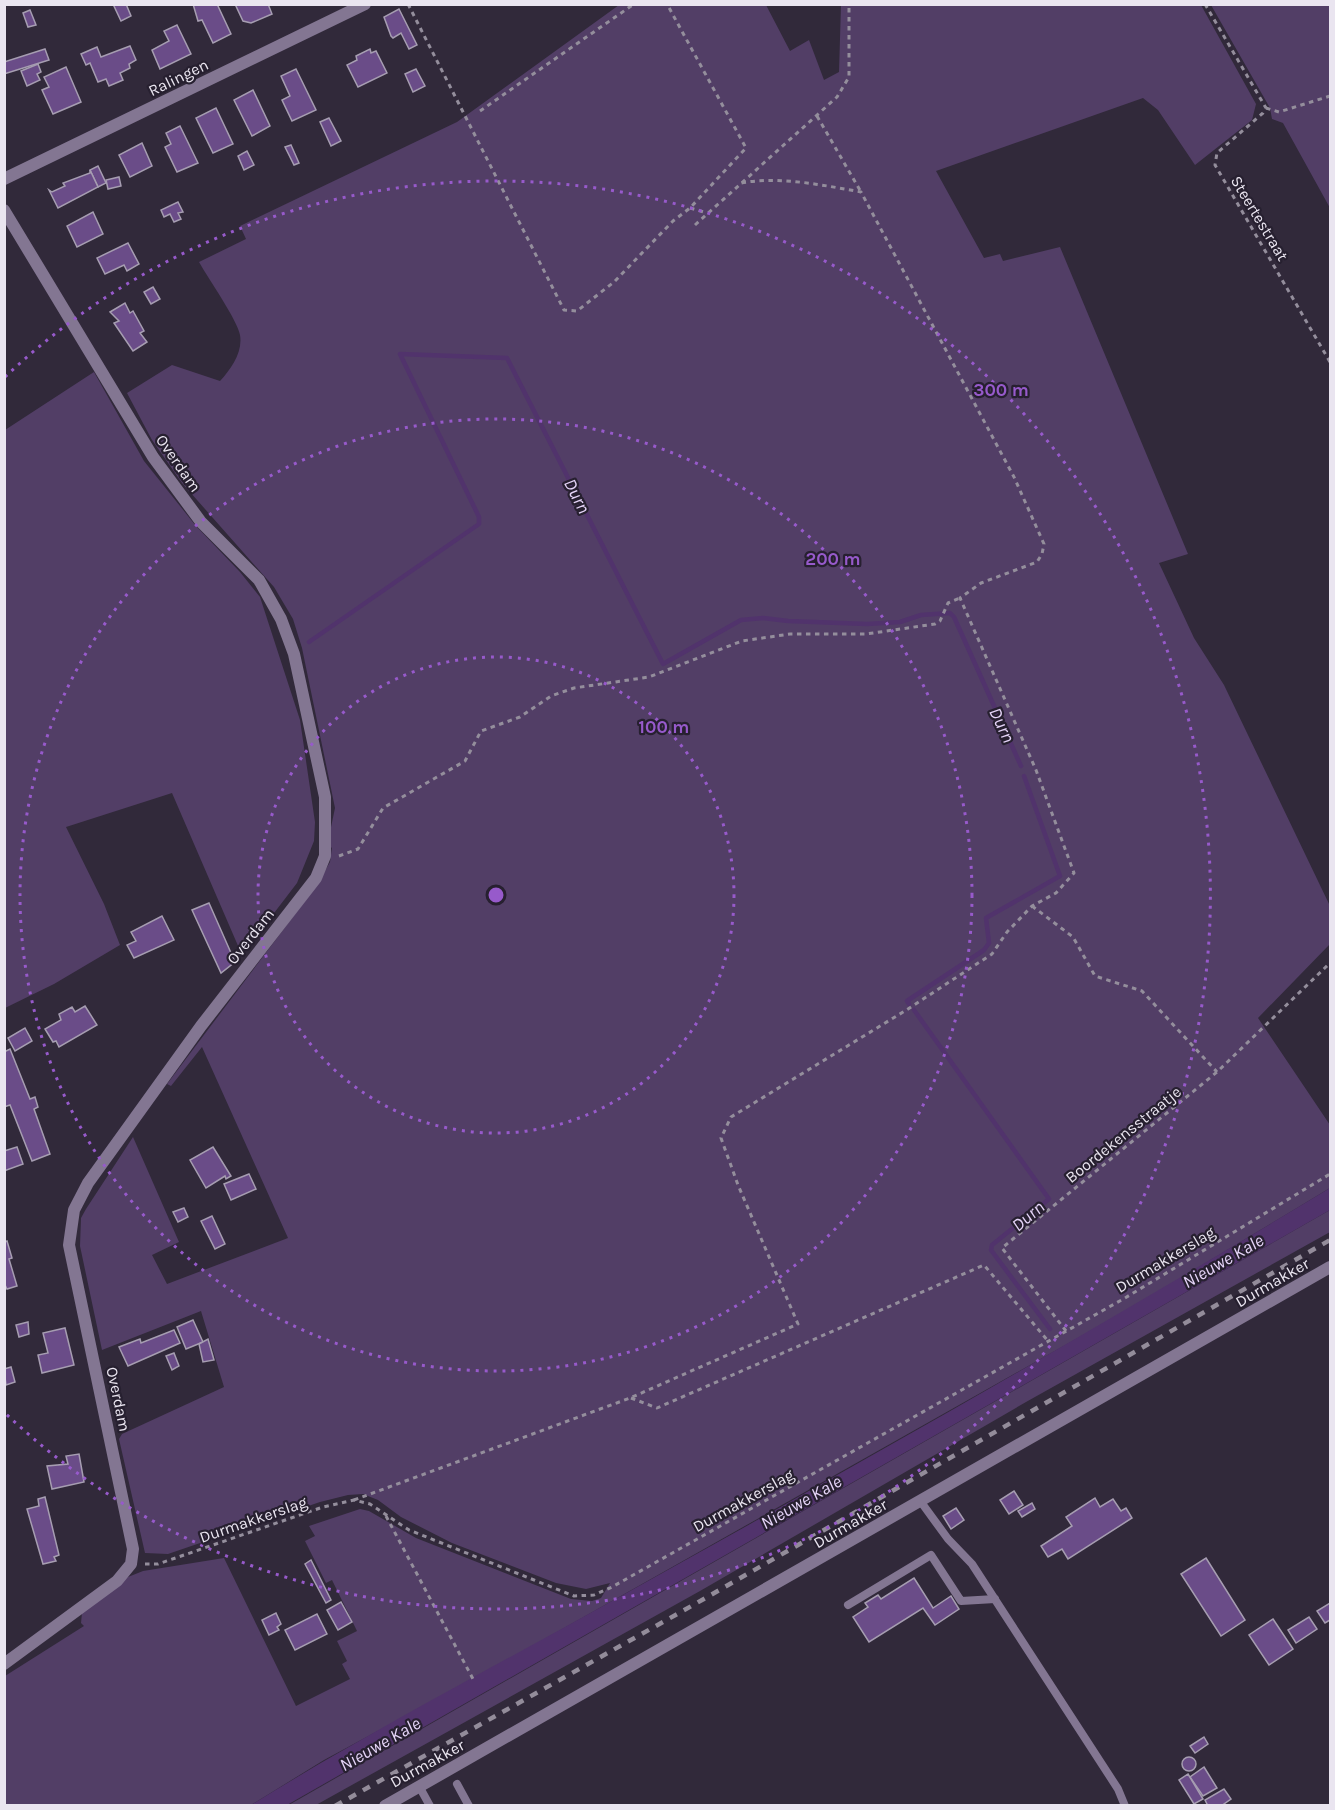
<svg xmlns="http://www.w3.org/2000/svg" width="1335" height="1810" viewBox="0 0 1335 1810" font-family="Karla,sans-serif">
	<rect width="100%" height="100%" fill="#31293a"/>
	<g fill="#523e66">
		<path d="M619 5H766L790 51 809 40 824 80 839 72 841 5H1201L1256 104 1252 120 1195 165 1158 110 1143 98 936 171 984 258 1000 254 1003 261 1060 247 1188 554 1159 563 1194 638 1224 685 1330 906V944L1258 1018 1330 1125V1188L1131 1308 465 1684 324 1760 251 1805 5 1806V1676L84 1626 81 1623 82 1613 128 1577 143 1571 224 1558 296 1706 350 1679 342 1664 347 1661 337 1641 357 1631 332 1580 326 1583 305 1541 315 1536 309 1526 360 1509 369 1511 416 1538 571 1599 592 1601 601 1598 610 1583 586 1589 556 1583 452 1543 401 1517 378 1500 363 1494 348 1495 320 1502 168 1554 145 1553 119 1439 122 1434 224 1387 201 1311 102 1350 80 1246 81 1218 86 1209 133 1137 179 1242 152 1255 167 1284 288 1238 202 1047 171 1086 167 1084 317 885 330 862 332 847 325 856 335 808 302 648 293 619 274 587 182 483 152 440 127 393 172 365 220 381C231 369 243 352 240 335 238 321 208 278 199 262L246 239 240 226 457 122Z"/>
		<path d="M1211 5H1330V208L1283 123 1272 119 1270 108Z"/>
		<path d="M94 372 144 461 196 526 240 572 260 597 300 720 315 822 314 841 297 883 242 955 172 793 66 827 104 904 120 945 54 984 5 1008V430Z"/>
		<path d="M1330 1210V1232L1026 1402 700 1591 316 1805 287 1806Z"/>
	</g>
	<path fill="#51336c" d="M1330 1188V1210L287 1805H251C371 1731 497 1665 621 1596 859 1464 1097 1329 1330 1188Z"/>
	<g fill="none" stroke-linecap="round" stroke-linejoin="round">
		<g stroke="#51336c" stroke-width="4.5">
			<path d="M309 642 479 524V517L400 354 507 358 663 664 741 620 763 618 788 621 867 624 900 622 921 615 950 613 954 617 1021 766"/>
			<path d="M909 1004 907 1001 984 950 989 943 986 918 1060 876 1024 776"/>
			<path d="M914 1010 1049 1199 992 1245 991 1250 1050 1329"/>
		</g>
	</g>
	<g fill="#6a4c88" stroke="#a69db1" stroke-width="1.5">
		<path d="M113 4H126L131 16 121 21Z"/>
		<path d="M193 4H217L231 34 213 43 202 20 198 21Z"/>
		<path d="M235 4H268L272 14 251 23 243 21Z"/>
		<path d="M399 9 417 45 409 49 401 33 393 38 391 36 384 17Z"/>
		<path d="M30 10 36 25 28 27 23 13Z"/>
		<path d="M177 25 191 54 160 69 152 50 169 41 164 31Z"/>
		<path d="M130 46 136 60 129 64 130 68 120 73 123 80 109 86 106 79 98 82 90 63 86 65 81 54 97 47 101 57Z"/>
		<path d="M45 49 49 60 4 74V62Z"/>
		<path d="M370 49 371 53 376 51 387 73 358 87 347 65 357 60 356 56Z"/>
		<path d="M38 64 41 72 37 74 40 80 27 86 21 71Z"/>
		<path d="M66 67 81 102 53 114 42 90 49 87 44 77Z"/>
		<path d="M296 69 316 110 292 121 282 100 290 96 281 76Z"/>
		<path d="M416 69 425 86 413 92 405 74Z"/>
		<path d="M253 90 270 126 252 136 234 100Z"/>
		<path d="M216 108 233 144 213 153 196 118Z"/>
		<path d="M329 118 341 141 331 146 320 122Z"/>
		<path d="M180 126 198 163 177 172 165 147 171 144 166 133Z"/>
		<path d="M142 143 152 166 130 177 119 155Z"/>
		<path d="M291 145 299 163 294 165 285 147Z"/>
		<path d="M247 151 254 165 244 170 238 156Z"/>
		<path d="M98 166 106 183 98 187 90 170Z"/>
		<path d="M90 170 98 187 58 208 49 190 52 192 65 186 63 183 90 173Z"/>
		<path d="M119 177 121 186 108 189 106 180Z"/>
		<path d="M178 202 183 212 178 213 181 219 174 222 170 214 164 217 161 210Z"/>
		<path d="M93 212 103 234 77 247 67 226Z"/>
		<path d="M128 243 139 264 127 271 124 265 105 274 97 258Z"/>
		<path d="M153 287 160 299 151 304 144 292Z"/>
		<path d="M125 303 130 313 133 311 144 331 140 333 147 342 133 351 114 323 119 321 110 312Z"/>
		<path d="M209 903 235 962 221 973 192 910Z"/>
		<path d="M162 916 174 940 134 958 127 945 136 941 131 932Z"/>
		<path d="M85 1006 97 1025 59 1047 56 1041 53 1042 45 1029 61 1020 59 1014 72 1007 75 1012Z"/>
		<path d="M25 1028 32 1041 15 1051 8 1038Z"/>
		<path d="M10 1049 30 1099 35 1097 38 1107 34 1109 50 1154 32 1161 10 1105 4 1107V1052Z"/>
		<path d="M17 1147 23 1164 4 1171V1151Z"/>
		<path d="M213 1147 231 1176 226 1179 225 1176 206 1188 190 1160Z"/>
		<path d="M249 1174 256 1189 231 1200 224 1184Z"/>
		<path d="M184 1208 188 1217 178 1222 173 1212Z"/>
		<path d="M212 1216 225 1244 215 1249 201 1221Z"/>
		<path d="M7 1241 12 1258 9 1259 17 1286 7 1289 4 1283V1242Z"/>
		<path d="M193 1320 203 1342 186 1349 177 1327Z"/>
		<path d="M28 1322 29 1334 19 1337 16 1325Z"/>
		<path d="M65 1328 74 1365 42 1373 38 1355 48 1353 43 1333Z"/>
		<path d="M174 1330 180 1343 128 1366 119 1347 140 1339 141 1343Z"/>
		<path d="M208 1339 214 1360 203 1362 199 1344Z"/>
		<path d="M174 1353 179 1366 172 1370 166 1356Z"/>
		<path d="M11 1367 15 1382 6 1385 4 1369Z"/>
		<path d="M79 1454 84 1482 52 1489 47 1466 68 1464 66 1456Z"/>
		<path d="M1014 1491 1023 1505 1009 1514 1000 1500Z"/>
		<path d="M45 1497 59 1555 54 1557 56 1561 43 1564 27 1509 39 1506 38 1499Z"/>
		<path d="M1095 1498 1100 1507 1113 1499 1121 1511 1126 1508 1132 1518 1068 1559 1062 1549 1048 1557 1041 1546 1072 1526 1066 1517Z"/>
		<path d="M1032 1503 1035 1509 1022 1517 1018 1511Z"/>
		<path d="M956 1508 964 1520 951 1529 943 1516Z"/>
		<path d="M1206 1558 1245 1620 1221 1636 1181 1574Z"/>
		<path d="M311 1560 331 1600 326 1603 305 1564Z"/>
		<path d="M914 1578 933 1608 951 1596 959 1609 935 1625 923 1608 869 1642 853 1617 868 1607 865 1603 878 1595 881 1599Z"/>
		<path d="M341 1602 352 1622 338 1630 327 1610Z"/>
		<path d="M1330 1603V1620L1325 1623 1317 1611Z"/>
		<path d="M276 1613 281 1624 277 1627 279 1630 269 1635 262 1620Z"/>
		<path d="M317 1614 327 1634 295 1650 285 1630Z"/>
		<path d="M1309 1617 1317 1629 1296 1643 1288 1630Z"/>
		<path d="M1273 1619 1293 1649 1269 1665 1249 1635Z"/>
		<path d="M1204 1737 1208 1744 1195 1753 1190 1746Z"/>
		<circle cx="1189" cy="1764" r="7"/>
		<path d="M1204 1767 1217 1788 1203 1796 1190 1777Z"/>
		<path d="M1188 1774 1203 1799 1194 1804 1179 1780Z"/>
		<path d="M1224 1789 1231 1799 1221 1806H1208L1205 1800Z"/>
	</g>
	<g fill="none" stroke-linecap="round" stroke-linejoin="round">
		<g stroke="#948e9c" stroke-width="3" stroke-dasharray="4.5 4.5" stroke-linecap="butt">
			<path d="M408 4 564 310 577 311 614 282 673 221 690 208 746 148 667 4"/>
			<path d="M1205 4 1266 108 1263 113 1217 153 1215 165 1330 362"/>
			<path d="M1266 108 1279 112 1330 96"/>
			<path d="M480 111 634 4"/>
			<path d="M817 116 861 192"/>
			<path d="M690 208 707 213"/>
			<path d="M695 225 837 97 849 77V4"/>
			<path d="M339 856 358 849 383 808 465 761 481 731 520 717 551 696 574 688 649 677 742 641 790 634H866L935 624 940 621 948 603 960 598"/>
			<path d="M1032 906 1073 937 1095 976 1142 991 1217 1072"/>
			<path d="M1066 1331 1002 1248 1217 1072 1330 963"/>
			<path d="M631 1398 657 1408 984 1265 1048 1341"/>
			<path d="M354 1500 630 1398 798 1324 738 1185 721 1138 731 1117 908 1009 992 954 1007 932 1032 906 1056 893 1074 873 1036 770 960 598 981 583 1037 562 1042 554 1044 544 1014 477 861 192C822 185 780 176 741 183"/>
			<path d="M386 1516 473 1679"/>
			<path d="M145 1564H158L323 1507 354 1500 370 1504 409 1530 574 1596 594 1595 612 1587 1125 1298 1330 1174"/>
		</g>
		<g stroke="#837692" stroke-width="8">
			<path d="M921 1502 948 1539 972 1564 1118 1789 1125 1806"/>
			<path d="M848 1605 931 1555 961 1601 995 1599"/>
			<path d="M457 1784 469 1806"/>
			<path d="M419 1786 430 1806"/>
		</g>
		<g stroke="#837692" stroke-width="12">
			<path d="M4 179 365 4"/>
			<path d="M4 210 153 457 201 522 259 580 281 619 294 654 325 797V856L316 878 201 1026 88 1183 74 1210 69 1245 133 1549 131 1564 117 1581 4 1664"/>
			<path d="M385 1806 1330 1267"/>
		</g>
		<path stroke="#938c9a" stroke-width="4.5" stroke-dasharray="8 8" stroke-linecap="butt" d="M335 1806 695 1604 1330 1240"/>
	</g>
	<g fill="none" stroke="#975acb" stroke-width="3" stroke-dasharray="3 6">
		<circle cx="496" cy="895" r="238"/>
		<circle cx="496" cy="895" r="476"/>
		<path d="M5 377A714 714 0 1 1 5 1413"/>
	</g>
	<g text-anchor="middle" stroke-width="4.5" stroke-linejoin="round" paint-order="stroke">
		<g font-size="16" fill="#eae5f0" stroke="#272030">
			<text transform="translate(178 77) rotate(-26)" y="6">Ralingen</text>
			<text transform="translate(1260 218) rotate(59)" y="6">Steertestraat</text>
			<text transform="translate(179 463) rotate(55)" y="6">Overdam</text>
			<text transform="translate(250 936) rotate(-52)" y="6">Overdam</text>
			<text transform="translate(1123 1134) rotate(-39)" y="6">Boordekensstraatje</text>
			<text transform="translate(1165 1259) rotate(-31)" y="6">Durmakkerslag</text>
			<text transform="translate(1272 1282) rotate(-30)" y="6">Durmakker</text>
			<text transform="translate(119 1399) rotate(78)" y="6">Overdam</text>
			<text transform="translate(743 1500) rotate(-29)" y="6">Durmakkerslag</text>
			<text transform="translate(253 1519) rotate(-19)" y="6">Durmakkerslag</text>
			<text transform="translate(850 1523) rotate(-30)" y="6">Durmakker</text>
			<text transform="translate(427 1763) rotate(-29)" y="6">Durmakker</text>
		</g>
		<g font-size="18" font-style="italic" fill="#e6d5f9" stroke="#272030">
			<text transform="translate(577 496) rotate(63)" y="6">Durn</text>
			<text transform="translate(1002 725) rotate(65)" y="6">Durn</text>
			<text transform="translate(1028 1216) rotate(-40)" y="6">Durn</text>
			<text transform="translate(1223 1261) rotate(-30)" y="6">Nieuwe Kale</text>
			<text transform="translate(801 1502) rotate(-30)" y="6">Nieuwe Kale</text>
			<text transform="translate(380 1744) rotate(-30)" y="6">Nieuwe Kale</text>
		</g>
	</g>
	<circle cx="496" cy="895" r="9" fill="#975acb" stroke="#272030" stroke-width="3"/>
	<g font-size="18" text-anchor="middle" font-weight="bold" fill="#975acb" stroke="#272030" stroke-width="4.5" stroke-linejoin="round" paint-order="stroke">
		<text x="1001" y="396">300 m</text>
		<text x="833" y="565">200 m</text>
		<text x="664" y="733">100 m</text>
	</g>
	<rect width="1335" height="1810" fill="none" stroke="#eae5f0" stroke-width="12"/>
</svg>
